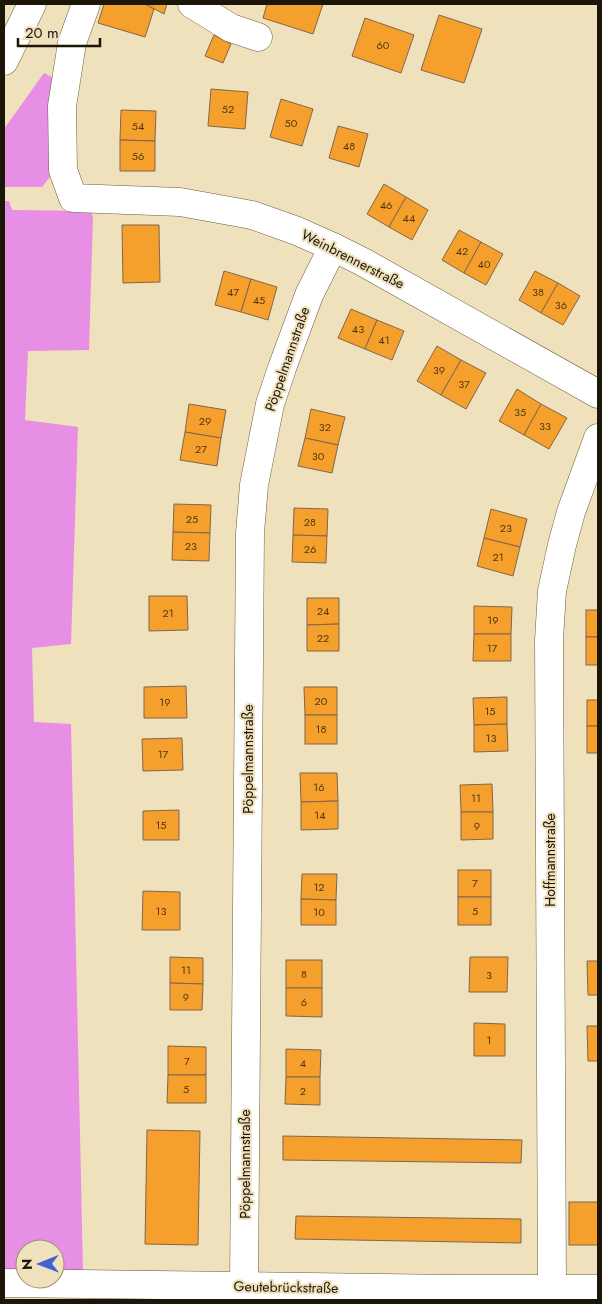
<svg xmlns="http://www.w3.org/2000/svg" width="602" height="1304" viewBox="0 0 602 1304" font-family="Jost,sans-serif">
	<rect width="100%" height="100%" fill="#f0e1bd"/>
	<g fill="#e68fe4">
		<path d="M44 73 58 80 54 172 42 187H4V129Z"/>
		<path d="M4 201H9L12 210 91 211 93 217 89 350 28 351 25 420 78 427 71 644 32 648 34 722 71 724 83 1271H55V1249H25V1270H4Z"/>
	</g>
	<g fill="#f59f2c" stroke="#80674d">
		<path d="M104 4H145L154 9 145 37 98 23Z"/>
		<path d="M145 4H167L164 14Z"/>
		<path d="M267 4H323L313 34 263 18Z"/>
		<path d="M439 15 482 29 464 83 421 70Z"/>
		<path d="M365 18 414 35 401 73 352 56Z"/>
		<path d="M214 35 231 44 223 63 205 56Z"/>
		<path d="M211 89 248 92 245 129 208 126Z"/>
		<path d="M281 99 313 109 302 146 270 137Z"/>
		<path d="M121 110 156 111 155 141 120 140Z"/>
		<path d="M338 126 368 134 359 167 329 158Z"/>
		<path d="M120 140 155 141V171H120Z"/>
		<path d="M384 184 406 197 389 227 367 214Z"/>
		<path d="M406 197 428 210 412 240 389 227Z"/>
		<path d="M122 225H159L160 282 123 283Z"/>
		<path d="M459 230 481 242 464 273 442 260Z"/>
		<path d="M481 242 503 254 486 285 464 273Z"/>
		<path d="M224 271 251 279 241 312 215 305Z"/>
		<path d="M535 271 558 283 541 313 519 300Z"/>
		<path d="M251 279 277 287 268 320 241 312Z"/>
		<path d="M558 283 580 296 563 325 541 313Z"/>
		<path d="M351 309 377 320 365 349 338 338Z"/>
		<path d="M377 320 404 331 392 360 365 349Z"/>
		<path d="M437 346 461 360 441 395 417 381Z"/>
		<path d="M461 360 486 373 466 409 441 395Z"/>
		<path d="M517 389 541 404 524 435 499 421Z"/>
		<path d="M189 404 226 410 221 438 185 432Z"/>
		<path d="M541 404 567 418 549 449 524 435Z"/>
		<path d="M311 409 345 417 338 445 305 438Z"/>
		<path d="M185 432 221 438 217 466 180 460Z"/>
		<path d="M305 438 338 445 332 473 298 466Z"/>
		<path d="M174 504 211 505 210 533 173 532Z"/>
		<path d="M294 508 328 509 327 536 293 535Z"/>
		<path d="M491 509 527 519 520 547 484 538Z"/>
		<path d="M173 532 210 533 209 561 172 560Z"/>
		<path d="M293 535 327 536 326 563 292 562Z"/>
		<path d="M484 538 520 547 513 576 477 566Z"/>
		<path d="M149 596H187L188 630 149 631Z"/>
		<path d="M307 598H339V624L307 625Z"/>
		<path d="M474 606 512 607 511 634H474Z"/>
		<rect x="586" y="610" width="12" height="27"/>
		<path d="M339 624V651H307V625Z"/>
		<path d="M474 634H511V661H473Z"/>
		<rect x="586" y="637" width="12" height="28"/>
		<path d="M186 686 187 718H144V687Z"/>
		<path d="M304 687H337V715H305Z"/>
		<path d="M507 697V724L474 725 473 698Z"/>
		<rect x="587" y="700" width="11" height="26"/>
		<rect x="305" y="715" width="32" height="29"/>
		<path d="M507 724 508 751 474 752V725Z"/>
		<rect x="587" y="726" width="11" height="27"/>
		<path d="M182 738 183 770 143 771 142 739Z"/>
		<path d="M300 773H337L338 801 301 802Z"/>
		<path d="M492 784 493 812H461L460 785Z"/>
		<path d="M338 801V829L301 830V802Z"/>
		<path d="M179 810V840H143V811Z"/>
		<path d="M461 812H493V839L461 840Z"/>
		<rect x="458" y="870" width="33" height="27"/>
		<path d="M302 874H337L336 900 301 899Z"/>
		<path d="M143 891 180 892V930H142Z"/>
		<rect x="458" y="897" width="33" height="28"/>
		<path d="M301 899 336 900V925H301Z"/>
		<path d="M170 957 203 958V984L170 983Z"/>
		<path d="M470 957H508L507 992H469Z"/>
		<rect x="286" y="960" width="36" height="28"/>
		<path d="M587 961H598V995H588Z"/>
		<path d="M170 983 203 984 202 1010H170Z"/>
		<path d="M286 988H322V1017L286 1016Z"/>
		<path d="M474 1023 505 1024V1056H474Z"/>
		<path d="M587 1026H598V1061H588Z"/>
		<path d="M168 1046 206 1047V1075H168Z"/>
		<path d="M286 1049 321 1050 320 1077H286Z"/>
		<path d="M168 1075H206V1103H167Z"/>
		<path d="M286 1077H320V1105L285 1104Z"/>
		<path d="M147 1130 200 1131 198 1245 145 1244Z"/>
		<path d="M283 1136 522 1140 521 1163 283 1160Z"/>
		<rect x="569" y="1202" width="29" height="43"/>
		<path d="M296 1216 521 1219V1243L295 1239Z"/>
	</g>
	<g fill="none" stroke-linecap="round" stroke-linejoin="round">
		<g stroke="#6b5e3e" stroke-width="29">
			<g id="minor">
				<path d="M86 4 72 43 62 106 63 170 73 198 180 202 252 215 297 231 333 247 363 262 598 394"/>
				<path d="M192 4 231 28 258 37"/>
				<path d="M4 1283 457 1289H598"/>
				<path d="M244 1286 250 533 254 485 270 404 282 368 309 295 333 247"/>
				<path d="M552 1288 549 640 552 591 562 545 571 512 598 438"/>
			</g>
		</g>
		<g stroke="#6b5e3e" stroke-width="29">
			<path id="major" d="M4 61 32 4"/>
		</g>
		<use href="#minor" stroke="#fff" stroke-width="28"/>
		<use href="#major" stroke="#fff" stroke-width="28"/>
	</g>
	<g text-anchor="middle" stroke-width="4" stroke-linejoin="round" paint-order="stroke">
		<g font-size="11" fill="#523812">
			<text x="383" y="49">60</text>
			<text x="228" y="113">52</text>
			<text x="291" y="127">50</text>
			<text x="138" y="130">54</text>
			<text x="349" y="150">48</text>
			<text x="138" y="160">56</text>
			<text x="386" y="209">46</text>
			<text x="409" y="222">44</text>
			<text x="462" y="255">42</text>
			<text x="484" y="268">40</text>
			<text x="233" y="296">47</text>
			<text x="538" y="296">38</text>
			<text x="259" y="304">45</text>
			<text x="561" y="309">36</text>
			<text x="358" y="333">43</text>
			<text x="384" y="344">41</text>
			<text x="439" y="374">39</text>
			<text x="464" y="388">37</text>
			<text x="520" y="416">35</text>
			<text x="205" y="425">29</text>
			<text x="545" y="430">33</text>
			<text x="325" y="431">32</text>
			<text x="201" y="453">27</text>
			<text x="318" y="460">30</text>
			<text x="192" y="523">25</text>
			<text x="310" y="526">28</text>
			<text x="506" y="532">23</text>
			<text x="191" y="550">23</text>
			<text x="310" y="553">26</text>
			<text x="498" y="561">21</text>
			<text x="323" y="615">24</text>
			<text x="168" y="617">21</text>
			<text x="493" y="624">19</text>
			<text x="323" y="642">22</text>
			<text x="492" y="652">17</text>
			<text x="321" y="705">20</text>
			<text x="165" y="706">19</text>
			<text x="490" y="715">15</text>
			<text x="321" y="733">18</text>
			<text x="491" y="742">13</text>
			<text x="163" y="758">17</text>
			<text x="319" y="791">16</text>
			<text x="476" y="802">11</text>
			<text x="320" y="819">14</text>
			<text x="161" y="829">15</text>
			<text x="477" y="830">9</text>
			<text x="475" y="887">7</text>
			<text x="319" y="891">12</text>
			<text x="161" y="915">13</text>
			<text x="475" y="915">5</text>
			<text x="319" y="916">10</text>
			<text x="186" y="974">11</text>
			<text x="304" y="978">8</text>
			<text x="489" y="979">3</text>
			<text x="186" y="1001">9</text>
			<text x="304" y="1006">6</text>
			<text x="489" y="1044">1</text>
			<text x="187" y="1065">7</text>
			<text x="303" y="1067">4</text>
			<text x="186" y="1093">5</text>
			<text x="303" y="1095">2</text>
		</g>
		<g font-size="14" fill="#1c1609" stroke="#f0e1bd">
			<text transform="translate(353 259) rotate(27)" y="5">Weinbrennerstraße</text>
			<text transform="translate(287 359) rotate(-71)" y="5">Pöppelmannstraße</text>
			<text transform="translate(248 759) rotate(-90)" y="5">Pöppelmannstraße</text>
			<text transform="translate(550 860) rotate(-90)" y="5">Hoffmannstraße</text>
			<text transform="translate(245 1164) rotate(-90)" y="5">Pöppelmannstraße</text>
			<text transform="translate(286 1287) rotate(1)" y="5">Geutebrückstraße</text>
		</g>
	</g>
	<rect width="602" height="1304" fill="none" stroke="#1c1609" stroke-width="10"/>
	<g transform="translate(40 1264) rotate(269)"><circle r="24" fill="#f0e1bd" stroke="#9b9075"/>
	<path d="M0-4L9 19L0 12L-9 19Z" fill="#4162d5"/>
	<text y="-8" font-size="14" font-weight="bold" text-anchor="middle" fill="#1c1609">N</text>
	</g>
	<path d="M18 38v8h82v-8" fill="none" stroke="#1c1609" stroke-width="2.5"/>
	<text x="25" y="38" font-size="15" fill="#1c1609" stroke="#f0e1bd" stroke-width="4" paint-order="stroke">20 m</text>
</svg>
